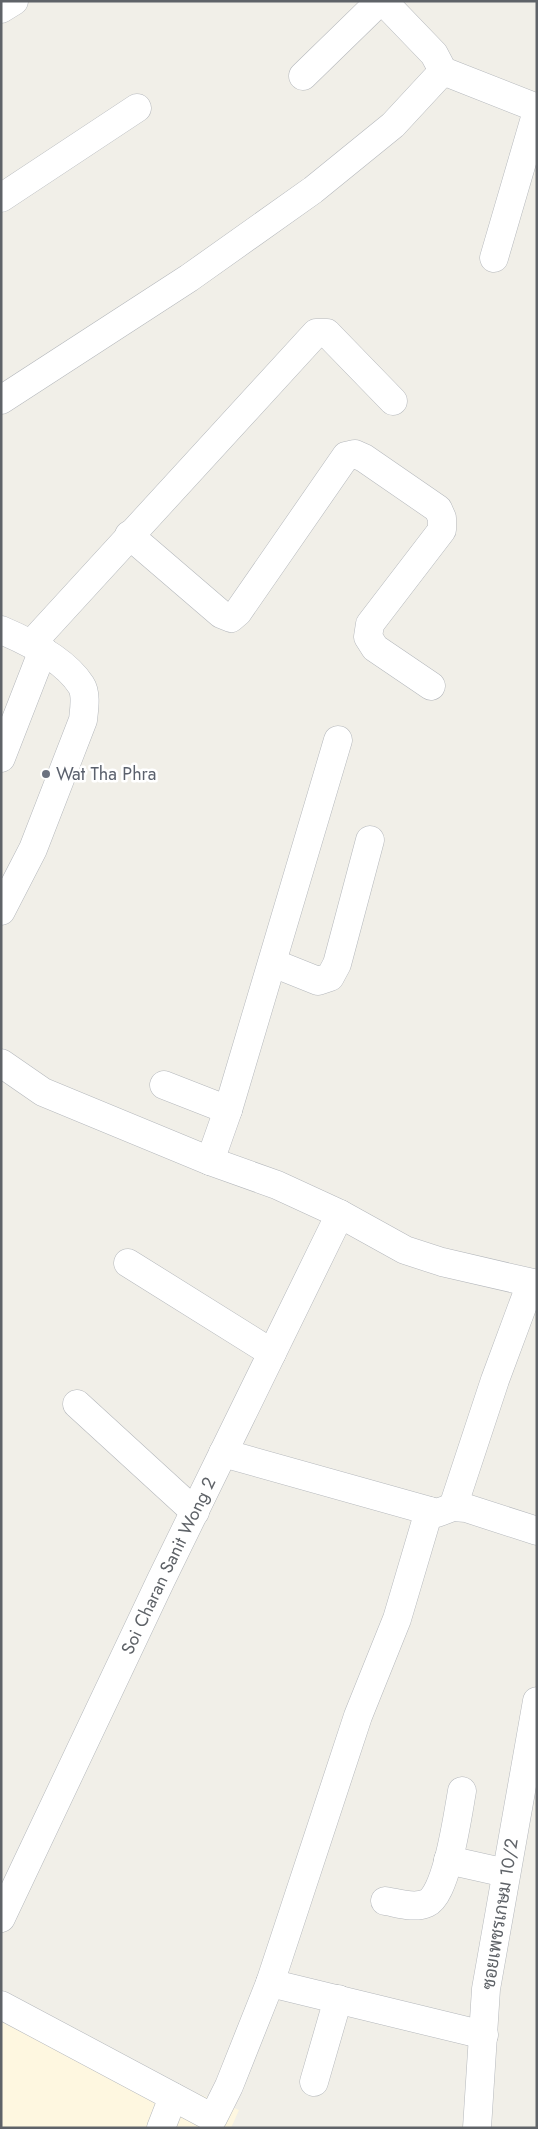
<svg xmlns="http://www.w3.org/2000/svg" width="538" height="2129" viewBox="0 0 538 2129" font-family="Jost,Sarabun,sans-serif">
	<rect width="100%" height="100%" fill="#f1efe8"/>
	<path fill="#fef7e0" d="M1 2015 239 2110 231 2128H1Z"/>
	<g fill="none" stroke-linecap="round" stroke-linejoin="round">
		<g stroke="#b5b8bc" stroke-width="29">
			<g id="minor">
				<path d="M383 1 434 54 443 71 537 108"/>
				<path d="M1 9 14 1"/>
				<path d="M303 76 380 1"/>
				<path d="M1 198 137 108"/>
				<path d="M494 258 537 111"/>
				<path d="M1 400 189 278 313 190 393 125 443 71"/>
				<path d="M129 535 221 614 231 618 238 612 346 456 355 454 364 458 438 509 442 518V530L370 624 368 637 375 648 431 686"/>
				<path d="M1 630C27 641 65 660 81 685 87 694 84 710 83 720L33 849 1 911"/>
				<path d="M32 643 316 333H327L393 401"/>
				<path d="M1 758 43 650"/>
				<path d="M273 963 318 981 330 977 337 964 370 840"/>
				<path d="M1 1063 43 1092 210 1161 277 1185 340 1214 405 1250 442 1262 537 1284"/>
				<path d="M164 1085 228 1110"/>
				<path d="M210 1161 228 1110 338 740"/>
				<path d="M128 1263 272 1353"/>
				<path d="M77 1404 195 1512"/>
				<path d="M223 1453 437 1513 453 1507 466 1508 537 1531"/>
				<path d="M453 1507 495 1380 531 1283"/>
				<path d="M448 1860 506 1873"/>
				<path d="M385 1901C398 1903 414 1909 427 1903 447 1894 458 1813 462 1791"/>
				<path id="s1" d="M1 1918 161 1580 340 1214"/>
				<path d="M270 1983 484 2035"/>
				<path d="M1 2005 213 2118 229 2086 270 1983 358 1716 397 1619 429 1511"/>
				<path d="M314 2082 338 1999"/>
				<path d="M161 2128 173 2097"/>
				<path d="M477 2128 486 1989 537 1701"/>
			</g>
		</g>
		<use href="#minor" stroke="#fff" stroke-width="28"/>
	</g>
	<circle fill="#6b7280" stroke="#fff" stroke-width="2" cx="46" cy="774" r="5"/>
	<g text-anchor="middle" stroke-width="5" stroke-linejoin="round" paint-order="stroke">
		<g font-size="18" fill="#5b616d" stroke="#fff" text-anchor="start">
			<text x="56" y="780">Wat Tha Phra</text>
		</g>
		<g font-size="18" fill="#5f6368" stroke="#fff">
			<text dy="6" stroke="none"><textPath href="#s1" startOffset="390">Soi Charan Sanit Wong 2</textPath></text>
			<text transform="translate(500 1914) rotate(-81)" y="6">ซอยเพชรเกษม 10/2</text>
		</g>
	</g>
	<rect width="538" height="2129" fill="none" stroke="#5f6368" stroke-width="5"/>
</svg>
